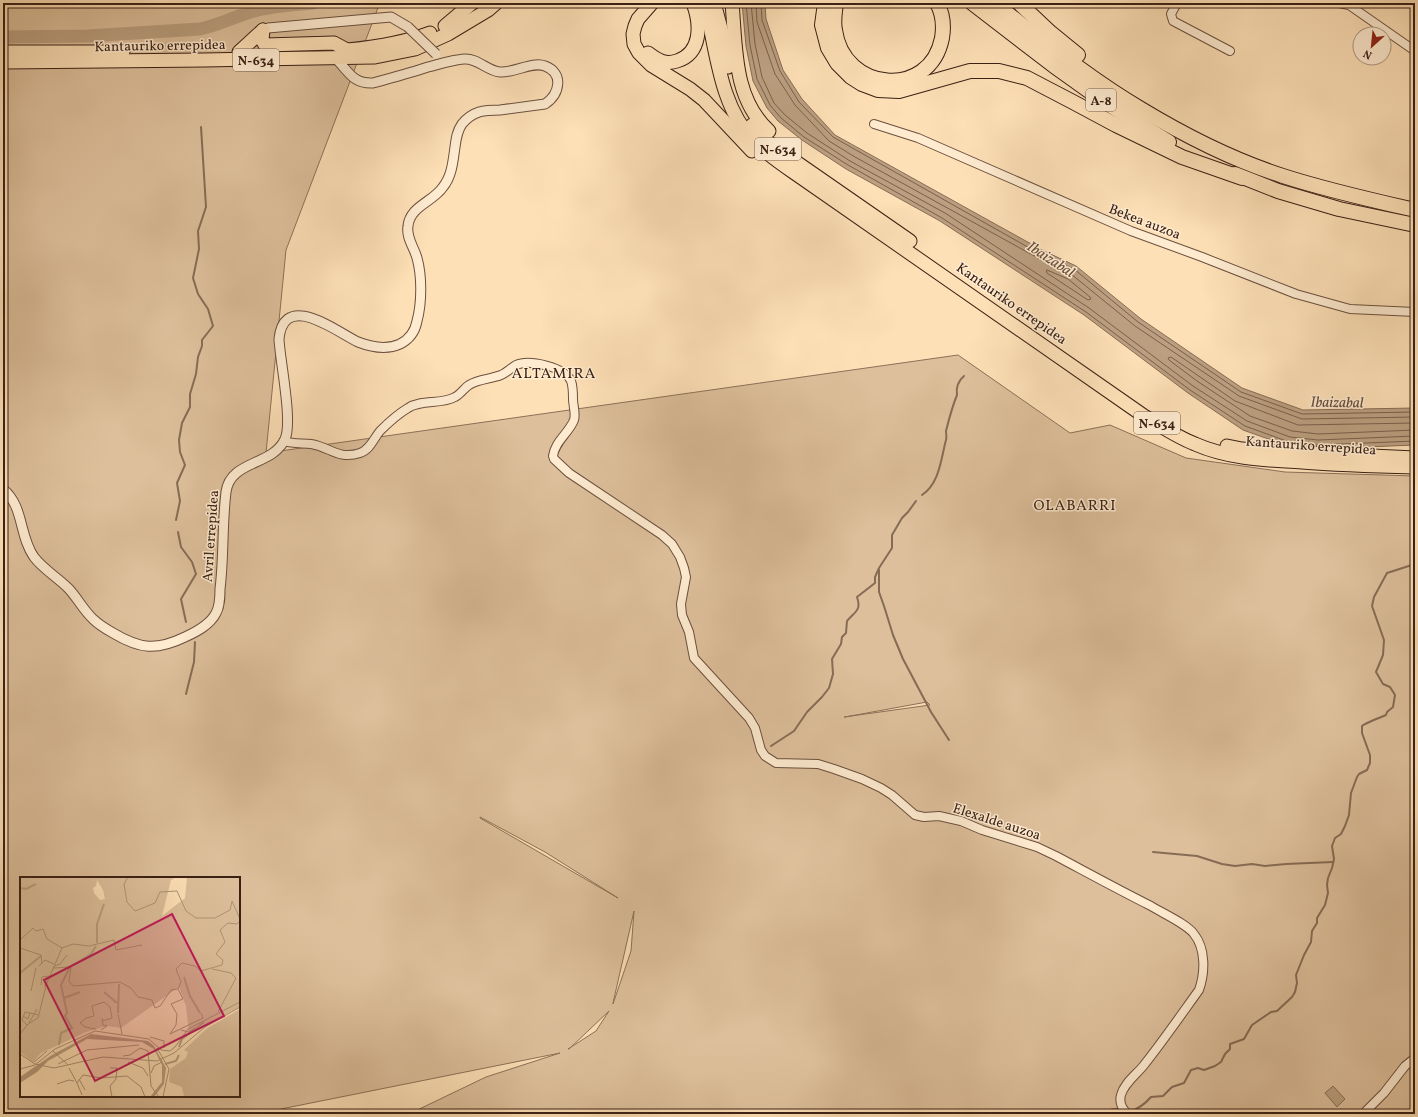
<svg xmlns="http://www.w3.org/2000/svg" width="1418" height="1117" viewBox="0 0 1418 1117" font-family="Vollkorn,serif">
	<rect width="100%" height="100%" fill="#fee0b7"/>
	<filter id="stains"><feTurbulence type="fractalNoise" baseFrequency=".005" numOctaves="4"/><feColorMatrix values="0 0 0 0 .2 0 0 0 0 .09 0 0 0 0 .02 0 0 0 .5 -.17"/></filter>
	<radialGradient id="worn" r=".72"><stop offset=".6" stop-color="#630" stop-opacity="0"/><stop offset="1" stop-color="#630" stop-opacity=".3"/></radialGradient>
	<path fill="#ddbf9b" stroke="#8c7058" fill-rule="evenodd" d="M379 5 286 250 266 453 958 355 1070 433 1110 425 1186 458 1285 472 1415 476V1114H409L486 1077 560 1053 281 1109 293 1114H3V6ZM927 702 930 705 844 717H845ZM480 817 545 852 618 898 480 818ZM21 878H239V1096H21ZM634 911 631 951 613 1004V1003ZM609 1011 596 1031 568 1049H569Z"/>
	<g fill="#bb9f80" stroke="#876c55">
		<path d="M742 3H765L766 19 783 70 802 99 835 135 1042 250 1076 266 1141 319 1242 388 1303 410 1415 408V445L1317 449 1288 446 1243 430 1188 393 1084 315 940 221 846 169 802 140 778 121 767 108 753 81 746 46Z"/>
		<path d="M1333 1086 1345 1099 1337 1107 1325 1093Z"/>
	</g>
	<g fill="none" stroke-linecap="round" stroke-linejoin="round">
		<g stroke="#7a604a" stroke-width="1">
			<path d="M746 3 750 45 757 79 770 105 781 118 804 137 848 165 942 218 1086 312 1190 390 1245 426 1289 442 1317 445 1415 441"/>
			<path d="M751 3 755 44 762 77 774 103 785 115 807 133 850 161 945 213 1089 308 1193 386 1247 421 1290 437 1318 440 1415 436"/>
			<path d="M756 3 757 22 775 74 795 105 829 141 855 157 1038 258 1071 274 1135 326 1239 396 1302 419 1415 417"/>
			<path d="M761 3 762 20 780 71 799 102 833 137 1040 254 1074 269 1138 322 1241 392 1302 414 1415 412"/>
			<path d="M1047 270 1068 279 1090 297 1091 299 1088 300 1047 273Z"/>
			<path d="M1415 423 1298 425 1235 401 1171 357 1168 358 1169 360 1197 381 1250 416 1292 431 1318 434 1415 430"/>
		</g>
		<g stroke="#876c55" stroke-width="2">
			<path d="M922 495C940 483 941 458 946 440 947 437 946 434 946 431 949 419 952 407 957 395 956 388 958 381 964 376"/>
			<path d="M176 520 180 501 177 483 185 465 180 452 179 440 182 423 190 407V394L196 374 198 357 202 346V340L213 326 208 309 198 294 193 278 199 249 198 231 206 207 201 127"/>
			<path d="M178 532 181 547 192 562 196 574 181 599 186 622"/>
			<path d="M879 570V592L884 606 893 635 903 659 931 712 949 740"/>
			<path d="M186 694 194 662 195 642"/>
			<path d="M771 746 794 731 807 712 822 697 829 688 833 674 832 659 841 644 842 637 846 633 847 621C854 612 862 611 857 597L875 583V577L879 568 892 548V535L902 518 908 512 916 501"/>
			<path d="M1153 852 1197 856 1222 864 1235 866 1252 864 1265 866 1286 864 1333 862"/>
			<path d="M1129 1112C1138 1109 1145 1104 1151 1097L1163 1096 1172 1087 1184 1083 1191 1070 1198 1068 1204 1070 1215 1066 1221 1062 1225 1054 1230 1049V1044L1244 1039 1252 1025 1271 1012 1277 1011 1292 997 1295 992 1297 983 1296 975 1304 955 1311 942 1312 931 1317 923V918L1325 905 1328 893 1327 885 1328 878 1332 868 1334 859 1332 846 1335 838 1341 834 1345 826 1349 815 1351 793 1357 777 1359 774 1367 770 1370 763V755L1362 733V726C1366 723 1381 717 1386 715L1387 712 1393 707 1395 695 1390 687 1383 684 1376 672 1383 655 1384 640 1372 606 1374 597 1387 573 1415 564"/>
			<path d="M1090 1114C1099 1114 1109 1108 1118 1109"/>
		</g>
		<path stroke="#bb9f80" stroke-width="13" d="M3 37 88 36 200 29C219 25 236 16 254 11 273 6 293 5 313 3"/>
		<g stroke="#6b503e" stroke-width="10">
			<g id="minor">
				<path d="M1177 3 1171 14 1173 21 1230 51"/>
				<path d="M1339 3 1349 5 1415 51"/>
				<path d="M874 124 918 138 1131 231 1202 257 1296 294 1350 309 1415 312"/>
				<path d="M284 441C293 444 302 443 311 444 330 447 338 460 360 453 370 450 374 438 380 431 389 422 398 414 408 408 422 399 441 405 455 397 461 394 464 388 469 385 478 379 491 379 501 375 506 373 511 368 516 365 529 359 565 367 571 381 573 386 573 393 573 399 573 405 576 414 574 420 569 433 555 441 553 456L554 459 569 473 662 535 672 544 680 557 684 568 686 577 681 604 682 615 689 632 694 658 749 718 755 728 761 750 765 756 776 763 818 764 834 769 862 779 881 788 892 795 915 815 924 817 939 816 961 821 982 830 1037 847 1056 856C1088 873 1119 890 1151 906 1162 913 1187 924 1194 934 1206 949 1205 973 1199 990 1181 1015 1163 1041 1144 1065 1137 1074 1124 1083 1121 1095 1119 1102 1122 1109 1128 1114"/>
				<path d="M1363 1114 1384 1093 1405 1066 1415 1058"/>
			</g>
		</g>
		<g stroke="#6b503e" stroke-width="11">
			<g id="tertiary">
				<path d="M263 30 268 28 391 17 408 27"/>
				<path d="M3 489C24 506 19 536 34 557 43 569 57 577 68 588 77 597 83 610 93 619 99 625 106 629 113 633 140 649 156 651 185 637 196 632 210 625 216 613 220 606 220 597 220 589 224 557 222 524 226 492 230 460 273 466 285 439 293 422 280 361 279 339 284 290 337 332 358 342 371 347 387 350 400 344 410 339 415 332 417 321 422 302 422 276 417 258 414 247 406 238 408 226 410 206 433 202 443 187 452 176 453 161 455 147 456 139 457 131 462 124 466 119 473 114 479 112 486 110 494 110 500 110 515 108 530 106 545 104 560 94 564 73 545 66 532 61 515 73 500 72 487 71 478 58 464 59 452 60 440 64 428 67 410 73 391 78 373 83 352 84 349 71 335 58"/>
			</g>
		</g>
		<g stroke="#3a2015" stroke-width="15">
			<g id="trunk">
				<path d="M652 3 638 19 635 26 633 34 634 44 639 53 651 65 690 89 704 100 752 151"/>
				<path d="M703 3 707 12C717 55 721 107 753 140 766 154 783 165 799 176L1144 416C1161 426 1177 437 1195 444 1229 459 1265 460 1302 462 1340 465 1377 466 1415 467"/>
				<path d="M714 3 723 36 728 67"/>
				<path d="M732 3C736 47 733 98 769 131"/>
				<path d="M445 26 472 3"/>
				<path d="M263 30 262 40 265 45 334 43 347 50"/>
				<path d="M348 50C376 47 404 43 430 33"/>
				<path d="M3 52H123"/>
				<path d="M239 52 263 30"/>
				<path d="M648 53C657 60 665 65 677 61 702 53 701 24 693 3"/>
				<path d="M3 62 204 60 375 57 415 49 448 34 488 10 496 3"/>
				<path d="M752 125 760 135 773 146 910 241"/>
				<path d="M1227 446 1242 449 1286 452 1415 458"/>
			</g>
		</g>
		<g stroke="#3a2015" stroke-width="16">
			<g id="motorway">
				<path d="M825 3 822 25 828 48 837 63 851 77 862 84 878 90 899 91 970 71H999L1027 78 1073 102 1116 125 1182 157 1242 178"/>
				<path d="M836 3C835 12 833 21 835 30 843 92 930 100 942 38 944 26 943 14 937 3"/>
				<path d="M972 3 1054 66 1103 101 1169 142"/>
				<path d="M994 3C1041 39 1090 79 1141 109 1184 135 1236 161 1283 176 1326 190 1371 200 1415 210"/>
				<path d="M1019 3 1051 33 1078 55"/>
				<path d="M1235 174 1278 191 1339 209 1415 225"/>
			</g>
		</g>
		<use href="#minor" stroke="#feebd0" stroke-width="8"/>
		<use href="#tertiary" stroke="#feebd0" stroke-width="9"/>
		<use href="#trunk" stroke="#fee0b7" stroke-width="13"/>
		<use href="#motorway" stroke="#fee0b7" stroke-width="14"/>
		<g stroke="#6b503e" stroke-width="11" stroke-linecap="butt">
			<path id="tertiary-bridge" d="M408 27 436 54"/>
		</g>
		<use href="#tertiary-bridge" stroke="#feebd0" stroke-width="9"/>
	</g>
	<g text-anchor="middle" stroke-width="3" stroke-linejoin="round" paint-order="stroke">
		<g fill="#feebd0" stroke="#755d4d" stroke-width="1">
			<rect x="233" y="49" width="46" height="22" rx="3"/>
			<rect x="1086" y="89" width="30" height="22" rx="3"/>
			<rect x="755" y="138" width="46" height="22" rx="3"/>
			<rect x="1134" y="412" width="46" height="22" rx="3"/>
		</g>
		<g font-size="13" font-weight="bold" fill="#3a2015">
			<text x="256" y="65">N-634</text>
			<text x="1101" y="105">A-8</text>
			<text x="778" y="154">N-634</text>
			<text x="1157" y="428">N-634</text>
		</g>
		<g font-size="14" fill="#3a2015" stroke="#feebd0">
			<text transform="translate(160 45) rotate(-1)" y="5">Kantauriko errepidea</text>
			<text transform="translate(1145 221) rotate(21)" y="5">Bekea auzoa</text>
			<text transform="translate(1012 303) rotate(35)" y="5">Kantauriko errepidea</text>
			<text transform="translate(1311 445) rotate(4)" y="5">Kantauriko errepidea</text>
			<text transform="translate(210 536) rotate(-86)" y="5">Avril errepidea</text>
			<text transform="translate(997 821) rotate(18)" y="5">Elexalde auzoa</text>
		</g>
		<g font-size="15" font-style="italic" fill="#674c3a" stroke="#feebd0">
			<text transform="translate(1051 259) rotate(33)" y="5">Ibaizabal</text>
			<text transform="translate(1337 402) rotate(1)" y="5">Ibaizabal</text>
		</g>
		<g font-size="15" letter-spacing="1" fill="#3a2015" stroke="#feebd0">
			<text x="554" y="378">ALTAMIRA</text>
			<text x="1075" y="510">OLABARRI</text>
		</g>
	</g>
	<g transform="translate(20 877)">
		<rect width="220" height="220" fill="#fee0b7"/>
		<path d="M157 0 151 3 142 39 165 21 167 0H220V101L217 99 220 103V130L169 156 166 129 159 110 101 151 87 149 66 155 21 176 13 185 0 175 1 1ZM77 3 83 13 85 22 80 23 74 16 73 11 76 9ZM220 132V220H164L162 210 149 205 150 192 166 181 168 175 164 173 186 152Z" fill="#ddbf9b" fill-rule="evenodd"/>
		<path d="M71 157 128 164 134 169 146 191 144 207 134 220H130L142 205V188L134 172 122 165 67 162 28 184 17 195 0 206V200L32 178Z" fill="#bb9f80"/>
		<path fill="none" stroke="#bb9f80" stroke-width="2" d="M0 11 6 12 16 7M77 66V47L84 27M52 89 71 77 76 69M0 96 21 79M164 100 170 119 180 136M84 115 97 126M44 121 60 115M98 136 99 107M39 168 41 156 52 151 45 139 47 136 41 108 50 90M159 170 162 162 184 145M145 187 156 184 159 178"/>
		<path fill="none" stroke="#b09376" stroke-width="1" d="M108 0 104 7 107 25 115 34 135 26 140 15 157 14 166 34 176 41H195L210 33 212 24 220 42M0 63 13 51 16 54 23 52 27 62 42 71M0 71 21 78 22 87M19 89 25 83 34 87M34 89 40 87 47 78M33 91 51 90 49 104 53 109 100 105 111 111 118 120 132 123 135 131 140 129 151 113 158 112M192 92 211 96 216 101 198 135M21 108 22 100 29 99M26 108 42 71 53 67 69 69 94 63 96 73 122 68M11 114 16 91M181 136 183 141 150 157 156 148 157 137 151 127 163 122 158 112 161 105 156 92 162 86 175 89 181 94 202 88 203 83 196 77 205 65 200 53 208 46 217 47 220 44M98 137 102 157M3 139 8 142 10 136M9 146 17 132M7 148 2 143 5 135 19 138M76 152 65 150 60 146 66 141 74 139 72 129 84 125 90 130 92 141 82 144M81 153 87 149 83 148 82 141M161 153 168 155 175 151M0 157 8 147 18 141 26 109 24 108M130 160 144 164V171M137 171 149 192 143 220M33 174 48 188M0 177 15 187 34 191 83 180 137 184 154 176 185 150 220 130M103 179 110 178 120 171 128 174 131 209 139 220M14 185 27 174M108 185 123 191 128 199M38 187 67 173 119 168M49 191 57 206 63 198 81 201 107 199 121 210 125 220M90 191H97L96 202 90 209 92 220M0 192 15 188 35 172 75 154 129 162 141 173 150 174 155 170 168 152 220 125M131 196 134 189 142 185M59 202 65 213M57 206 62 218M37 207 49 203 54 204"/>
		<path fill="#c2185b" fill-opacity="0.15" stroke="#c2185b" stroke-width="2" d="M152 37 204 139 75 204 24 103Z"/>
		<rect width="220" height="220" fill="none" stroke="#3a2015" stroke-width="2"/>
	</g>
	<rect width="1418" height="1117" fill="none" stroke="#fee0b7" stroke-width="16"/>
	<rect x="4" y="4" width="1410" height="1109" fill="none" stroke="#3a2015" stroke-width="2"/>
	<rect x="8" y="8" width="1402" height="1101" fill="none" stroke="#3a2015"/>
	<g transform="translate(1372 46) rotate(207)"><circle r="19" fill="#feebd0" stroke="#b09a85"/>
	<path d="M0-3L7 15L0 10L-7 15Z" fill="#8f2418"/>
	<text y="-6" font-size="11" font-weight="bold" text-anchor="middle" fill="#3a2015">N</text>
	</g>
	<rect width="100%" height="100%" filter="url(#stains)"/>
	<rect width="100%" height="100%" fill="url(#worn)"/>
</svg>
